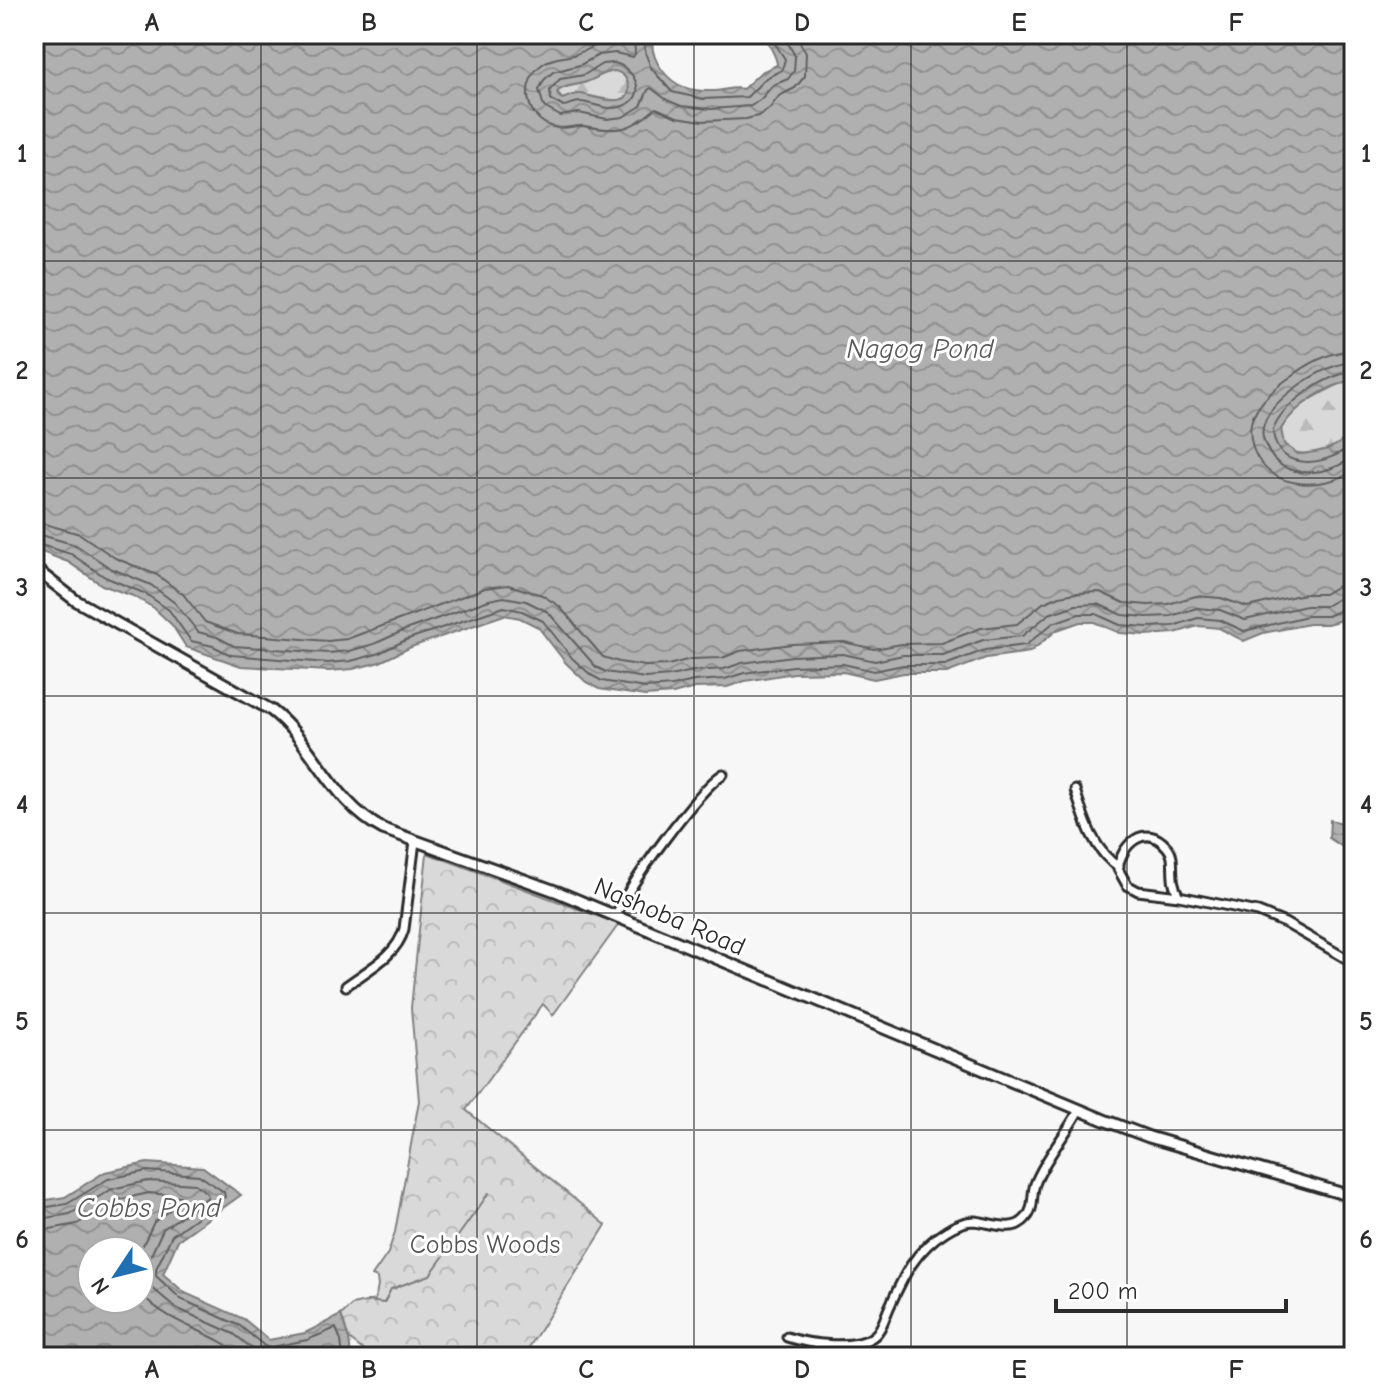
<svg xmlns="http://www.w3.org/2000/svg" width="1388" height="1391" viewBox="0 0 1388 1391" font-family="'Comic Neue',sans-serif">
	<defs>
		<pattern id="forest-firs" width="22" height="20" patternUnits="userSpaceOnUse" patternTransform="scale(2)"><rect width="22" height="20" fill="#d9d9d9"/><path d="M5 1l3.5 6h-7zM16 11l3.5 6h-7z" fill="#bababa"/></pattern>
		<pattern id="park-crowns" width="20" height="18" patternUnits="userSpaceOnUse" patternTransform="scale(2)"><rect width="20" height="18" fill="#d9d9d9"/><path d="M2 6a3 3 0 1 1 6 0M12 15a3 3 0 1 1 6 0" fill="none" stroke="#bababa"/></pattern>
		<pattern id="water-waves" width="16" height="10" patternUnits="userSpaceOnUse" patternTransform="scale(2)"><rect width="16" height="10" fill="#b0b0b0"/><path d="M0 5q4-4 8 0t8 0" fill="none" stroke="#8f8f8f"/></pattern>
	</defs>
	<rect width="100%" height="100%" fill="#f7f7f7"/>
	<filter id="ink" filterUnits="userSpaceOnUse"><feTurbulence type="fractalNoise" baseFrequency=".0125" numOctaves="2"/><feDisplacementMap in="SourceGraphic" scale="16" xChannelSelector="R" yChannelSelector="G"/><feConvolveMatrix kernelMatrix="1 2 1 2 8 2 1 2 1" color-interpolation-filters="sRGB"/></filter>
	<g filter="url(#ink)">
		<g fill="url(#forest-firs)" stroke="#828282" stroke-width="2">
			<path d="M615 70C622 73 626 76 628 84 636 111 593 96 581 94 574 93 569 97 562 99L557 92C564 85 573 86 583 83 594 80 603 72 615 70Z"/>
			<path d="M1354 379V429C1349 435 1343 443 1337 447 1321 457 1280 460 1281 432 1281 411 1336 384 1354 379Z"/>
		</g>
		<path fill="url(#park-crowns)" stroke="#828282" stroke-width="2" d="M427 853 619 924 553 1015 543 1004 466 1110 606 1225 523 1357H372L349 1339 341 1315 352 1305 375 1300 378 1286 377 1278 372 1276 388 1253 395 1232 419 1101 411 1008Z"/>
		<g fill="url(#water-waves)" stroke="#7b7b7b" stroke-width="2" fill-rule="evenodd">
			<path d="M34 34H654C650 46 654 59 662 70 675 87 691 92 712 91 724 91 732 86 743 89L761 72 777 65C777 55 767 44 764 34H1354V379C1326 387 1296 404 1281 429L1284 444 1298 454C1323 452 1338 449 1354 429V610L1338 621 1327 624H1309L1263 633 1244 641 1219 628 1198 626 1175 633 1146 635 1120 633 1094 622H1080L1057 630 1030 652 986 658 947 673H904L874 679 843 672 794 673 745 681 727 687 695 688 673 694 645 696 599 689 586 682 566 663 538 627 520 618 504 615 411 647 380 662 353 669 329 671 241 666 186 647 172 625 154 608 133 596 102 585 68 562 34 549ZM615 71C622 73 626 76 628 84 636 112 592 96 581 94 575 93 569 97 562 99L558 96 557 92C564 85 573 86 583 83 594 80 603 72 615 71Z"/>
			<path d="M1354 819V860L1344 848 1329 838 1330 820 1343 823Z"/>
			<path d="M147 1163 203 1167 241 1195 178 1240 163 1274 185 1293 244 1319 269 1340 305 1333 341 1315 349 1339 351 1357H34V1202L65 1197 105 1172ZM92 1251H140V1299H92Z"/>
		</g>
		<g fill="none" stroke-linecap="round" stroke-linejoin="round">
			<g stroke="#606060" stroke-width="2">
				<path d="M622 34 620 40C599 41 591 49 573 55 563 58 553 57 544 63 519 80 524 118 553 127 564 130 573 125 583 126 618 132 629 132 656 108L677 117 702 121 746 119 758 116 770 108 779 96 795 88 805 76 806 53 795 34"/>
				<path d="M634 34 635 54 633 57 615 53 599 55 580 65 553 72 544 80 539 90 544 107 560 116 579 113 607 119 623 117 641 106 648 90 651 88 667 100 681 106 711 109 751 106 761 99 773 85 788 79 794 71 795 56 783 34"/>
				<path d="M645 34V52L651 68 672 92 703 99 747 97 766 78 782 70 785 59 774 42 773 34"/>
				<path d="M614 63C634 67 650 97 623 106 607 112 596 103 580 102 575 102 568 106 562 106L551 100 550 90 560 79 584 75 602 64Z"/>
				<path d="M1354 350C1334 351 1313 361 1296 373 1281 383 1261 399 1253 417 1249 426 1250 438 1253 448 1268 490 1320 491 1354 471"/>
				<path d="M1354 362C1336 363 1317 373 1302 383 1289 392 1269 408 1264 424 1261 432 1263 441 1267 448 1281 482 1330 476 1354 456"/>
				<path d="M1354 372C1327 374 1281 404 1273 430 1275 475 1332 466 1354 442"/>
				<path d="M34 521 80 534 115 558 157 575 183 594 205 622 238 634 328 641 347 639 485 588 508 585 542 595 559 606 603 657 619 662 645 666 668 665 691 659 722 658 740 651 792 644 844 642 874 649 902 644 942 643 981 628 1017 624 1043 603 1060 596 1076 593 1100 592 1124 603 1148 605 1168 604 1196 596 1221 598 1247 607 1304 594H1324L1341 584 1354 582"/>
				<path d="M34 533 76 545 110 568 151 585 175 603 198 632 217 637 234 646 328 653 349 651 374 644 405 630 489 600 504 597 526 601 548 612 596 667 606 672 645 678 670 676 693 671 724 669 742 663 792 656 843 654 875 661 903 655H943L983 640 1022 636 1049 614 1076 605 1098 604 1122 615 1147 617 1171 616 1197 608 1220 610 1245 620 1306 606H1325L1343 596 1354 594"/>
				<path d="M34 543 71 554 105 577 146 594 169 610 191 641 213 646 231 655 328 663 351 661 377 654 408 639 504 607 522 611 543 621 572 658 591 675 602 681 645 688 672 686 694 681 725 679 744 673 793 666 843 664 874 671 903 665H945L985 650 1026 645 1053 623 1079 614H1096L1120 625 1147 627 1173 626 1198 618 1220 620 1244 631 1307 616H1327L1354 604"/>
				<path d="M34 1209 67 1204 108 1179 147 1171 199 1175 224 1192 225 1197 172 1235 156 1269V1276L181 1299 240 1326 267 1348 307 1340 336 1328 341 1341 343 1357"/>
				<path d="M34 1220 70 1214 112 1189 148 1181 195 1184 207 1193 208 1197 163 1229 146 1266V1279L151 1287 176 1308 234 1334 263 1357"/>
				<path d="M34 1232 77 1224 117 1200 149 1193 180 1196V1202L154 1222 140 1251"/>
				<path d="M140 1293C172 1327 210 1329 243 1357"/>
			</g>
			<path stroke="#7b7b7b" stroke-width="2" d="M367 1301 384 1303 391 1289 430 1275 489 1193"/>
			<g stroke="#2b2b2b" stroke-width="13">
				<g id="minor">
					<path d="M1075 790C1084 818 1093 851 1119 867"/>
					<path d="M1179 896C1167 877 1178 859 1167 847 1146 822 1121 844 1118 869L1127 885 1138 891 1179 896 1258 912 1285 923 1354 963"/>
					<path d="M616 916C626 888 698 790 723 774"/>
					<path d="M346 986C367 970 397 956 404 929L415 841"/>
					<path d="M787 1337C807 1344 858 1351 875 1335 882 1329 885 1317 889 1308 903 1277 915 1250 946 1231 954 1226 964 1221 974 1221 990 1222 1013 1234 1026 1218 1035 1208 1031 1195 1035 1184 1045 1158 1066 1135 1079 1110"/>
				</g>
			</g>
			<g stroke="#2b2b2b" stroke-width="15">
				<path id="tertiary" d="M34 568 75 600 271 710C315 744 332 803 383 829L558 892 1104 1120 1149 1137 1354 1197"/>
			</g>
			<use href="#minor" stroke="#fff" stroke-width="7"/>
			<use href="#tertiary" stroke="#fff" stroke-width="9"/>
		</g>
	</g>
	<path fill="none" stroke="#2b2b2b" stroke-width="2" stroke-opacity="0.55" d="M261 34V1357M477 34V1357M694 34V1357M911 34V1357M1127 34V1357M34 261H1354M34 478H1354M34 696H1354M34 913H1354M34 1130H1354"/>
	<g text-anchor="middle" stroke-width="6" stroke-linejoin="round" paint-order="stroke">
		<g font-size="26" fill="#2b2b2b" stroke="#fff">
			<text transform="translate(670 916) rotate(23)" y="9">Nashoba Road</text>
		</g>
		<g font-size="26" fill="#565656" stroke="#fff">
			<text x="485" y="1253">Cobbs Woods</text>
		</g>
		<g font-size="28" font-style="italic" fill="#5a5a5a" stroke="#fff">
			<text x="920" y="358">Nagog Pond</text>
			<text x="149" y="1217">Cobbs Pond</text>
		</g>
	</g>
	<rect width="1388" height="1391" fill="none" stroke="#fff" stroke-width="88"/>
	<g transform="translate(116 1275) rotate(235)"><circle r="38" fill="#ffffff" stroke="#aaaaaa" stroke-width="2"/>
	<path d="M0-6L14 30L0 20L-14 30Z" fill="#1f6fb2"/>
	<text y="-12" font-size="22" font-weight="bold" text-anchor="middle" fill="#2b2b2b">N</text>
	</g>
	<path d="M1056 1299v12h230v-12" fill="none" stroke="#2b2b2b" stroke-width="4"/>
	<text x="1068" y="1299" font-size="24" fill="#2b2b2b" stroke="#ffffff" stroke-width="6" paint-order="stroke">200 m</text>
	<rect x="44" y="44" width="1300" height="1303" fill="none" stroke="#2b2b2b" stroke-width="3"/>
	<g font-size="26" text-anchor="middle" font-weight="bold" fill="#2b2b2b">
		<text x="152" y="31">A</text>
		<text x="369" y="31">B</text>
		<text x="586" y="31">C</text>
		<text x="802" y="31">D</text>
		<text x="1019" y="31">E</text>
		<text x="1236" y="31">F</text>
		<text x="22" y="162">1</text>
		<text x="1366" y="162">1</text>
		<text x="22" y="379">2</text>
		<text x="1366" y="379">2</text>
		<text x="22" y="596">3</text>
		<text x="1366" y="596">3</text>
		<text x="22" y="813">4</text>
		<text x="1366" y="813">4</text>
		<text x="22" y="1030">5</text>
		<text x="1366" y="1030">5</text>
		<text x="22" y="1248">6</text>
		<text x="1366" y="1248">6</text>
		<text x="152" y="1378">A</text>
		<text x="369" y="1378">B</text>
		<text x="586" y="1378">C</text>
		<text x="802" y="1378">D</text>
		<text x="1019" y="1378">E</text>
		<text x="1236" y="1378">F</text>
	</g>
</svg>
